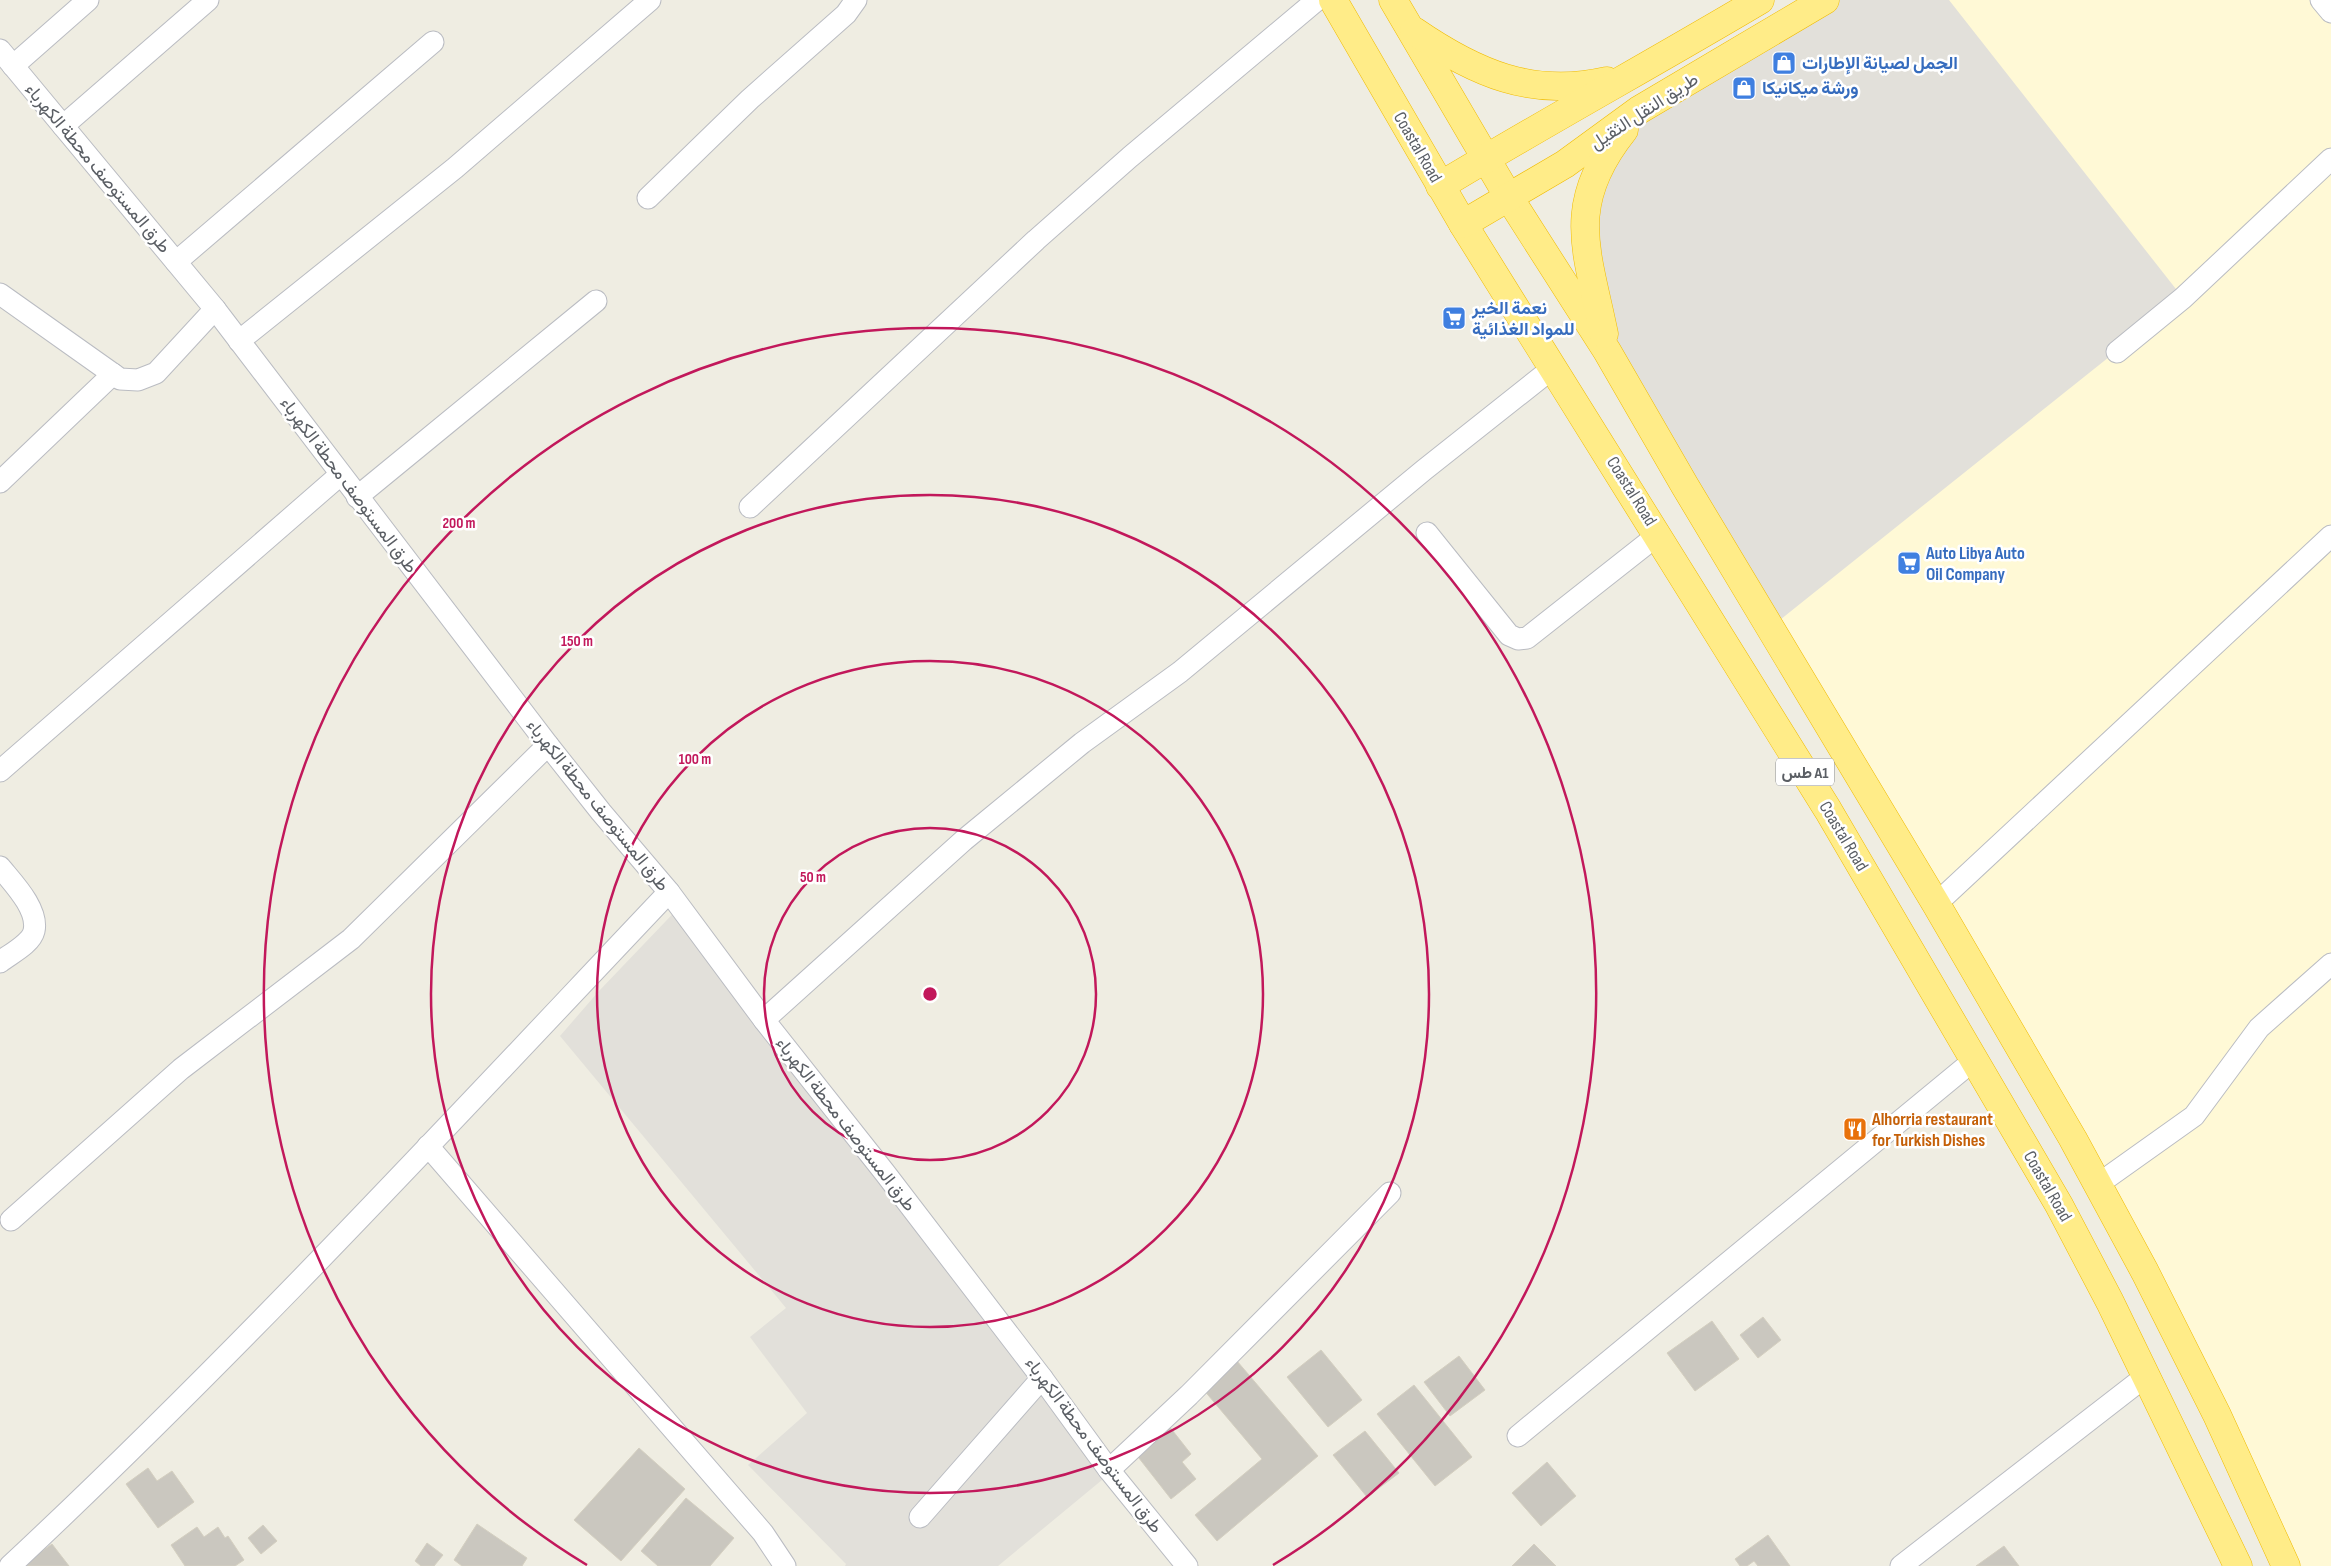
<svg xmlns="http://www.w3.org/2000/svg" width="2331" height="1566" viewBox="0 0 2331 1566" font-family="'Sofia Sans Condensed',Vazirmatn,sans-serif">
	<rect width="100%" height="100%" fill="#efede2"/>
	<path fill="#fff9d6" d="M1825 0H2321L2331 12V1566H2286L2217 1415 1598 308Z"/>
	<g fill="#e2e0da">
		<path d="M1825 0H1949L2183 298 1771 627 1598 308 1586 256 1617 138Z"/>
		<path d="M687 899 1108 1475 998 1566H845L846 1564 748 1465 807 1413 750 1337 786 1308 560 1036 599 991Z"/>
	</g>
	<g fill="#cac7bf" stroke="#d4cfc0">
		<path d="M1763 1317 1781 1340 1758 1358 1740 1335Z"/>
		<path d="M1712 1321 1739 1359 1695 1391 1667 1353Z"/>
		<path d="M1321 1350 1362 1400 1328 1427 1287 1377Z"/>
		<path d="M1459 1356 1485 1390 1450 1416 1424 1382Z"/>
		<path d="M1237 1361 1318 1456 1217 1541 1195 1515 1262 1459 1203 1389Z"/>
		<path d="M1414 1385 1472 1457 1435 1486 1377 1414Z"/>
		<path d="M1169 1426 1191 1454 1182 1462 1196 1479 1171 1499 1135 1453Z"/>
		<path d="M1365 1431 1399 1473 1367 1497 1333 1455Z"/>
		<path d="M639 1448 685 1489 621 1561 574 1520Z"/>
		<path d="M1547 1462 1576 1496 1541 1526 1512 1493Z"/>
		<path d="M148 1468 157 1481 172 1471 194 1502 158 1528 126 1484Z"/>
		<path d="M686 1498 734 1538 710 1566H658L641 1551Z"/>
		<path d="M477 1524 527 1558 522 1566H462L454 1560Z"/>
		<path d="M263 1525 277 1541 261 1554 248 1538Z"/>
		<path d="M197 1527 204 1537 218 1527 225 1538 228 1536 244 1560 235 1566H185L171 1545Z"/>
		<path d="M1768 1535 1790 1566H1758L1754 1561 1747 1566H1740L1735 1559Z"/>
		<path d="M427 1543 443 1555 434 1566H421L415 1561Z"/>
		<path d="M52 1544 69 1566H25L24 1564Z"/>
		<path d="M1534 1544 1556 1566H1512Z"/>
		<path d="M2004 1546 2019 1566H1976Z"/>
	</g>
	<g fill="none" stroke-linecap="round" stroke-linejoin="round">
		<g stroke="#babcc2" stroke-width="23">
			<g id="minor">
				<path d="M2321 0 2331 12"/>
				<path d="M0 50 215 309 548 745 601 812 669 892 764 1020 885 1173 1042 1378 1109 1470 1187 1566"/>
				<path d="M13 66 88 0"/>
				<path d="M63 126 208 0"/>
				<path d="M648 198 750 99 846 14 856 0"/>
				<path d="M176 262 433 42"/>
				<path d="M0 294 120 379 138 380 156 373 215 309"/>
				<path d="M239 341 455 168 650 0"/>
				<path d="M2117 352 2183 298 2331 159"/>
				<path d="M0 482 113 374"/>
				<path d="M357 497 596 301"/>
				<path d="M750 507 1036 240 1130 157 1317 0"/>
				<path d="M1427 533 1509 635 1518 639 1527 638 1659 534"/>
				<path d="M0 771 340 475"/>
				<path d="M0 867C12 882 39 909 34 931 31 944 10 954 0 962"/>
				<path d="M1936 904 2331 536"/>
				<path d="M764 1020 964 840 1082 743 1180 672 1424 470 1554 367"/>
				<path d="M428 1146 763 1533 785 1566"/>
				<path d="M2097 1185 2194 1116 2259 1028 2331 964"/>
				<path d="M11 1220 181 1069 351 939 548 745"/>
				<path d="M1518 1436 1974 1060"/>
				<path d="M1109 1470 1189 1395 1390 1193"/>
				<path d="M920 1517 1042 1378"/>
				<path d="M10 1566C239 1352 453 1120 669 892"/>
				<path d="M1901 1566 2146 1376"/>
			</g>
		</g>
		<g stroke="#f0bb00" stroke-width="29">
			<g id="highway">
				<path d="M1333 0 1463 224 1828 810 2059 1205 2110 1302 2238 1566"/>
				<path d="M1393 0 1508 196 1607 351 1685 486 1936 904 2073 1139 2145 1272 2217 1415 2286 1566"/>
				<path d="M1414 31C1475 73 1532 98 1607 81"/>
				<path d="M1440 186C1546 122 1654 63 1760 0"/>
				<path d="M1463 224 1565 164 1639 110 1825 0"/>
				<path d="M1604 334C1587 250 1564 205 1624 130"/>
			</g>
		</g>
		<use href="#minor" stroke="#fff" stroke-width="21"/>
		<use href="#highway" stroke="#ffec88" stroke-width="28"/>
	</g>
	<g fill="none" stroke="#c2185b" stroke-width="2.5">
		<circle cx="930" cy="994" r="166"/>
		<circle cx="930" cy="994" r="333"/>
		<circle cx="930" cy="994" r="499"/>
		<path d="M587 1565A666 666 0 1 1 1273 1565"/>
	</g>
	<defs>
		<g id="shop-square" transform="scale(1.25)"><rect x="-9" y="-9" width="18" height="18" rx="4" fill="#3f7fe0" stroke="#fff"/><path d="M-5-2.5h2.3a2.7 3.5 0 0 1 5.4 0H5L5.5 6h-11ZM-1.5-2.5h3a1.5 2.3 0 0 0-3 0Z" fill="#fff"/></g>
		<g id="supermarket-square" transform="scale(1.25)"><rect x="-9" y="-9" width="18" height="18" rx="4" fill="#3f7fe0" stroke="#fff"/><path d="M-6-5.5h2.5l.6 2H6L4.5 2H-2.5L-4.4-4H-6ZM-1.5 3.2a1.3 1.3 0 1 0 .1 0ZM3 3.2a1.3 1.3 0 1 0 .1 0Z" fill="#fff"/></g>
		<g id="restaurant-square" transform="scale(1.25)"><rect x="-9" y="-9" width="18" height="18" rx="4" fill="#e8710a" stroke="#fff"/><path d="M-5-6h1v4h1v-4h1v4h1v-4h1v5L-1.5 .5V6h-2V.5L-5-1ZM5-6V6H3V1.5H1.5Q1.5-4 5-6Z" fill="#fff"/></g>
	</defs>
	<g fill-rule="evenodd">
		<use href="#shop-square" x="1784" y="63"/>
		<use href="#shop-square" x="1744" y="88"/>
		<use href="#supermarket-square" x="1454" y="318"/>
		<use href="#supermarket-square" x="1909" y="563"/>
		<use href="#restaurant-square" x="1855" y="1129"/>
	</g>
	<g text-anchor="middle" stroke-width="5" stroke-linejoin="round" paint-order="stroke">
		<rect fill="#fff" stroke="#8c8e92" stroke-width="1" x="1776" y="758.5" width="58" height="27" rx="4"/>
		<g font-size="16" font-weight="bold" fill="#5a5e64">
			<text x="1805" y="778">طس A1</text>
		</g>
		<g font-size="18" font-weight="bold" fill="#366cbe" stroke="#fff" text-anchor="start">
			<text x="1802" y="69">الجمل لصيانة الإطارات</text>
			<text x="1762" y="94">ورشة ميكانيكا</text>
			<text x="1472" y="314">نعمة الخير<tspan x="1472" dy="21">للمواد الغذائية</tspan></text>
			<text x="1926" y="559">Auto Libya Auto<tspan x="1926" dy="21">Oil Company</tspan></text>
		</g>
		<g font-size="18" fill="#5a5e64" stroke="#fff">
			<text transform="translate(1644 111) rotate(-33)" y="6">طريق النقل الثقيل</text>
			<text transform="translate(1418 147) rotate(60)" y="6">Coastal Road</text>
			<text transform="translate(98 168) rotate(50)" y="6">طرق المستوصف محطة الكهرباء</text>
			<text transform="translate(349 485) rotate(53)" y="6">طرق المستوصف محطة الكهرباء</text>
			<text transform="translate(1632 491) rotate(58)" y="6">Coastal Road</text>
			<text transform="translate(598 805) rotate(51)" y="6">طرق المستوصف محطة الكهرباء</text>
			<text transform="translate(1844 836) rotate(59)" y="6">Coastal Road</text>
			<text transform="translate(846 1124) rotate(52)" y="6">طرق المستوصف محطة الكهرباء</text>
			<text transform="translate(2048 1186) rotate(60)" y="6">Coastal Road</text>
			<text transform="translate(1094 1445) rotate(53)" y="6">طرق المستوصف محطة الكهرباء</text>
		</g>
		<g font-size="18" font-weight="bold" fill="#c56008" stroke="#fff" text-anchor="start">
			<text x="1872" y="1125">Alhorria restaurant<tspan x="1872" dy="21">for Turkish Dishes</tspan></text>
		</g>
	</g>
	<circle cx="930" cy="994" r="8" fill="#c2185b" stroke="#fff" stroke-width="2.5"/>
	<g font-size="15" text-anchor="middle" font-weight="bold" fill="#c2185b" stroke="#fff" stroke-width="5" stroke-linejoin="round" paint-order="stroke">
		<text x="459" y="528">200 m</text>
		<text x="577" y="646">150 m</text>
		<text x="695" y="764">100 m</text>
		<text x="813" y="882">50 m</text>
	</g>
</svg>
